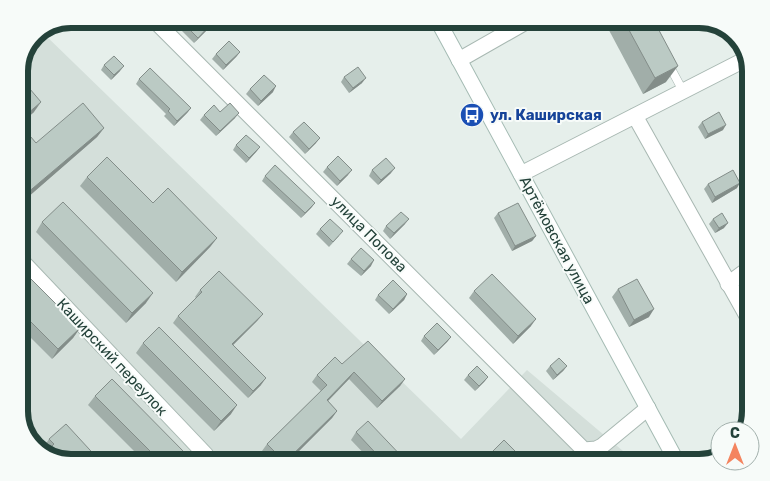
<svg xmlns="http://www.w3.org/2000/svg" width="770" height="481" viewBox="0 0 770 481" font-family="Rubik,sans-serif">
	<rect width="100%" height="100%" fill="#e6efeb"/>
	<path fill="#d4dfda" d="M41 31 461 439 527 370 636 462H70L42 454 19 414V67L34 34Z"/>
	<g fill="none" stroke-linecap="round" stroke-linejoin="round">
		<g stroke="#a8b8b2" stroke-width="9">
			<g id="lane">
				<path d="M669 65 683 91"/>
				<path d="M587 462 599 450"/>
			</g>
		</g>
		<g stroke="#a8b8b2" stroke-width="17">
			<g id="street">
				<path d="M153 19 584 450 596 449 602 446 648 408"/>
				<path d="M459 60 531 19"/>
				<path d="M635 116 751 323"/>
				<path d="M521 174 746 59"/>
				<path d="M19 258 206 455"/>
				<path d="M728 284 751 267"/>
			</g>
		</g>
		<g stroke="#a4bbb3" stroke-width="17">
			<path id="secondary" d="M437 19 677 462"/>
		</g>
		<use href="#lane" stroke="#fff" stroke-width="8"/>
		<use href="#street" stroke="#fff" stroke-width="15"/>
		<use href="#secondary" stroke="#fff" stroke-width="15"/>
	</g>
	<g fill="#a1aea9">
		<path d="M100 19H117L108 27Z"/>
		<path d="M603 19H653L666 82 643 94Z"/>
		<path d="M211 24 208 29 194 43 182 31 186 26Z"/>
		<path d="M719 24 728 27 736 41 729 44Z"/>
		<path d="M240 52 236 57 223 70 212 59 216 54Z"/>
		<path d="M104 65 120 71 111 80 101 70Z"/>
		<path d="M344 77 362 83 349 93 341 82Z"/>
		<path d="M139 79 191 108 187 113 174 126 164 116 166 114 136 84Z"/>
		<path d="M19 86 34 112 20 124 36 143 104 128 97 137 20 204 19 203Z"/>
		<path d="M250 89 273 92 258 106 246 94Z"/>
		<path d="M220 112 235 118 216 136 200 120 204 115Z"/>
		<path d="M702 122 723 130 705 139 698 127Z"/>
		<path d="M293 132 316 143 305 154 289 137Z"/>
		<path d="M236 145 260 147 256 152 246 163 233 150Z"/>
		<path d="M327 167 348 175 337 186 323 172Z"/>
		<path d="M372 170 391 173 378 185 369 176Z"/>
		<path d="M265 176 315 203 311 208 301 218 262 181Z"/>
		<path d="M87 177 153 203 217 238 210 247 176 282 80 186Z"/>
		<path d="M708 184 737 188 712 203 704 189Z"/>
		<path d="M498 213 536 236 532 241 512 251 494 218Z"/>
		<path d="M713 219 724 228 715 233 709 224Z"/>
		<path d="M42 222 146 303 126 323 36 232Z"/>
		<path d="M405 224 390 239 383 231 386 226Z"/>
		<path d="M320 229 339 236 329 247 316 234Z"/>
		<path d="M351 259 371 266 361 276 347 264Z"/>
		<path d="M19 267 80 328 73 338 52 359 19 326Z"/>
		<path d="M618 289 649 317 629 327 612 297Z"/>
		<path d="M200 290 263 314 257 321 233 345 261 385 248 398 173 323 178 316 196 298 195 297Z"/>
		<path d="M474 291 531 326 513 344 469 298Z"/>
		<path d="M407 294 404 300 389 314 375 300 378 295Z"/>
		<path d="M424 336 451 337 447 342 434 355 421 341Z"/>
		<path d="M143 343 231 414 214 431 136 353Z"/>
		<path d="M342 364 405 379 400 386 377 408 349 379 328 401 337 411 332 418 288 462H273L262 451 267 444 321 391 312 382 317 375Z"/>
		<path d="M550 366H567L563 371 553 380 546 371Z"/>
		<path d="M468 375 488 377 484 382 475 391 464 380Z"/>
		<path d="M95 396 179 462H145L88 405Z"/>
		<path d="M356 432 407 462H372L351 440Z"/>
		<path d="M49 439 101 462 46 452 43 448Z"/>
	</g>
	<g fill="#838d89">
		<path d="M115 19H117L108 27 112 22Z"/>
		<path d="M211 24 208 29 194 43 198 38Z"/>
		<path d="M734 37 736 41 729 44Z"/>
		<path d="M240 52 236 57 223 70 226 65Z"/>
		<path d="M124 66 120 71 111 80 114 75Z"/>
		<path d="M678 66 666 82 643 94 655 78Z"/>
		<path d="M366 78 362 83 349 93 353 88Z"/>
		<path d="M276 86 273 92 258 106 261 101Z"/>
		<path d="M41 102 34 112 19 125V121Z"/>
		<path d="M191 108 187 113 174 126 177 121Z"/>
		<path d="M239 113 235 118 216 136 220 131Z"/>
		<path d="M726 125 723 130 705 139 708 134Z"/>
		<path d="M104 128 97 137 20 204 26 194Z"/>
		<path d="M320 138 316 143 305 154 309 149Z"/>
		<path d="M260 147 256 152 246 163 249 158Z"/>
		<path d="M395 168 391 173 378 185 381 180Z"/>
		<path d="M352 170 348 175 337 186 340 181Z"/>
		<path d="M740 183 737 188 712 203 715 197Z"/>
		<path d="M315 203 311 208 301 218 305 213Z"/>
		<path d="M409 219 405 224 390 239 394 233Z"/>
		<path d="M728 223 724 228 715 233 719 228Z"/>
		<path d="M536 236 532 241 512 251 515 246Z"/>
		<path d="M217 238 210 247 176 282 182 272Z"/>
		<path d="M374 260 371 266 361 276 364 271Z"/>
		<path d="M153 293 146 303 126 323 132 313Z"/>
		<path d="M407 294 404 300 389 314 393 309Z"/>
		<path d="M654 309 649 317 629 327 634 320Z"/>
		<path d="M263 314 257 321 227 351 232 344Z"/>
		<path d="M536 319 531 326 513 344 518 336Z"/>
		<path d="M80 328 73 338 52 359 58 349Z"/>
		<path d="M451 337 447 342 434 355 438 350Z"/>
		<path d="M567 366 563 371 553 380 557 375Z"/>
		<path d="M354 372 349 379 322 407 327 400Z"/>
		<path d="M488 377 484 382 475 391 479 386Z"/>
		<path d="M266 378 261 385 248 398 253 391Z"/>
		<path d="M405 379 400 386 377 408 382 401Z"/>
		<path d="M237 405 231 414 214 431 221 421Z"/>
		<path d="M337 411 332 418 288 462H285Z"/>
		<path d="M185 453 179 462H176Z"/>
	</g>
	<g fill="#bbcac4" stroke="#838d89">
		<path d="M108 19H115L112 22Z"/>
		<path d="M193 19H206L211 24 198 38 186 26Z"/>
		<path d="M623 19H653L678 66 655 78Z"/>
		<path d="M229 41 240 52 226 65 216 54Z"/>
		<path d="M114 56 124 66 114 75 104 65Z"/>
		<path d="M358 67 366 78 353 88 344 77Z"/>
		<path d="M150 68 191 108 177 121 168 111 170 109 139 79Z"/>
		<path d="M264 75 276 86 261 101 250 89Z"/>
		<path d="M24 82 41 102 19 121V86Z"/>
		<path d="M83 103 104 128 26 194 19 185V123L36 143Z"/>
		<path d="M230 103 239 113 220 131 204 115 214 105 220 112Z"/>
		<path d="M719 112 726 125 708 134 702 122Z"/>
		<path d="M304 122 320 138 309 149 293 132Z"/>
		<path d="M246 135 260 147 249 158 236 145Z"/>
		<path d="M338 156 352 170 340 181 327 167Z"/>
		<path d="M107 157 153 203 168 188 217 238 182 272 87 177Z"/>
		<path d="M386 158 395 168 381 180 372 170Z"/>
		<path d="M275 165 315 203 305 213 265 176Z"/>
		<path d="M733 170 740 183 715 197 708 184Z"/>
		<path d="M63 202 153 293 132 313 42 222Z"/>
		<path d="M518 203 536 236 515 246 498 213Z"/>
		<path d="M401 212 409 219 394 233 386 226Z"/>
		<path d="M722 213 728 223 719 228 713 219Z"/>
		<path d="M330 219 343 231 333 242 320 229Z"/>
		<path d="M361 248 374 260 364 271 351 259Z"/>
		<path d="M19 267 80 328 58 349 19 310Z"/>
		<path d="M219 271 263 314 232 344 266 378 253 391 178 316 202 292 200 290Z"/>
		<path d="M492 274 536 319 518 336 474 291Z"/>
		<path d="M637 279 654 309 634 320 618 289Z"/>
		<path d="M393 280 407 294 393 309 378 295Z"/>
		<path d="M437 323 451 337 438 350 424 336Z"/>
		<path d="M159 327 237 405 221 421 143 343Z"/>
		<path d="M368 341 405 379 382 401 354 372 327 400 337 411 285 462 267 444 327 385 317 375 335 357 342 364Z"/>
		<path d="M559 358 567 366 557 375 550 366Z"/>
		<path d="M477 366 488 377 479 386 468 375Z"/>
		<path d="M112 379 185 453 176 462H161L95 396Z"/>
		<path d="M368 421 407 462H384L356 432Z"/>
		<path d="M66 424 101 462H70L44 454 54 444 49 439Z"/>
		<path d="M504 440 526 462H482Z"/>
	</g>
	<defs>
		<g id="bus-disc" transform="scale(1.25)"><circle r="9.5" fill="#1a4fb4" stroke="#f7fbf9"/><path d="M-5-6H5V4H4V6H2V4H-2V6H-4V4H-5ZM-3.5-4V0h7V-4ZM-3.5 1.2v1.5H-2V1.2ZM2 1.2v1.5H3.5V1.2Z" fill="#fff"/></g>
	</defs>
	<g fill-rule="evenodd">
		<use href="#bus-disc" x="472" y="115"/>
	</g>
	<g text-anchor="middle" stroke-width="4" stroke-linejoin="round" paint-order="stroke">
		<g font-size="15" font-weight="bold" fill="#164399" stroke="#f7fbf9" text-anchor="start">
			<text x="490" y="120">ул. Каширская</text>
		</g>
		<g font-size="15" fill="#24423a" stroke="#f7fbf9">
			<text transform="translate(369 234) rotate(45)" y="5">улица Попова</text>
			<text transform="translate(557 240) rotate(62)" y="5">Артёмовская улица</text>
			<text transform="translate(112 357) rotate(47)" y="5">Каширский переулок</text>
		</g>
	</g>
	<path d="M0 0H770V481H0ZM71 28H699A43 43 0 0 1 742 71V411A43 43 0 0 1 699 454H71A43 43 0 0 1 28 411V71A43 43 0 0 1 71 28Z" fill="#f7fbf9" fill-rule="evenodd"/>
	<path fill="none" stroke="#24423a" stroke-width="6" d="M71 28H699A43 43 0 0 1 742 71V411A43 43 0 0 1 699 454H71A43 43 0 0 1 28 411V71A43 43 0 0 1 71 28Z"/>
	<g transform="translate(735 446)"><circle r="24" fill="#f7fbf9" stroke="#a3b1ad"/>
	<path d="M0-4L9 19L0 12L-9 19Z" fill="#f4845f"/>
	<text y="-8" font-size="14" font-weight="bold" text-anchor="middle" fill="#24423a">С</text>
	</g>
</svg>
